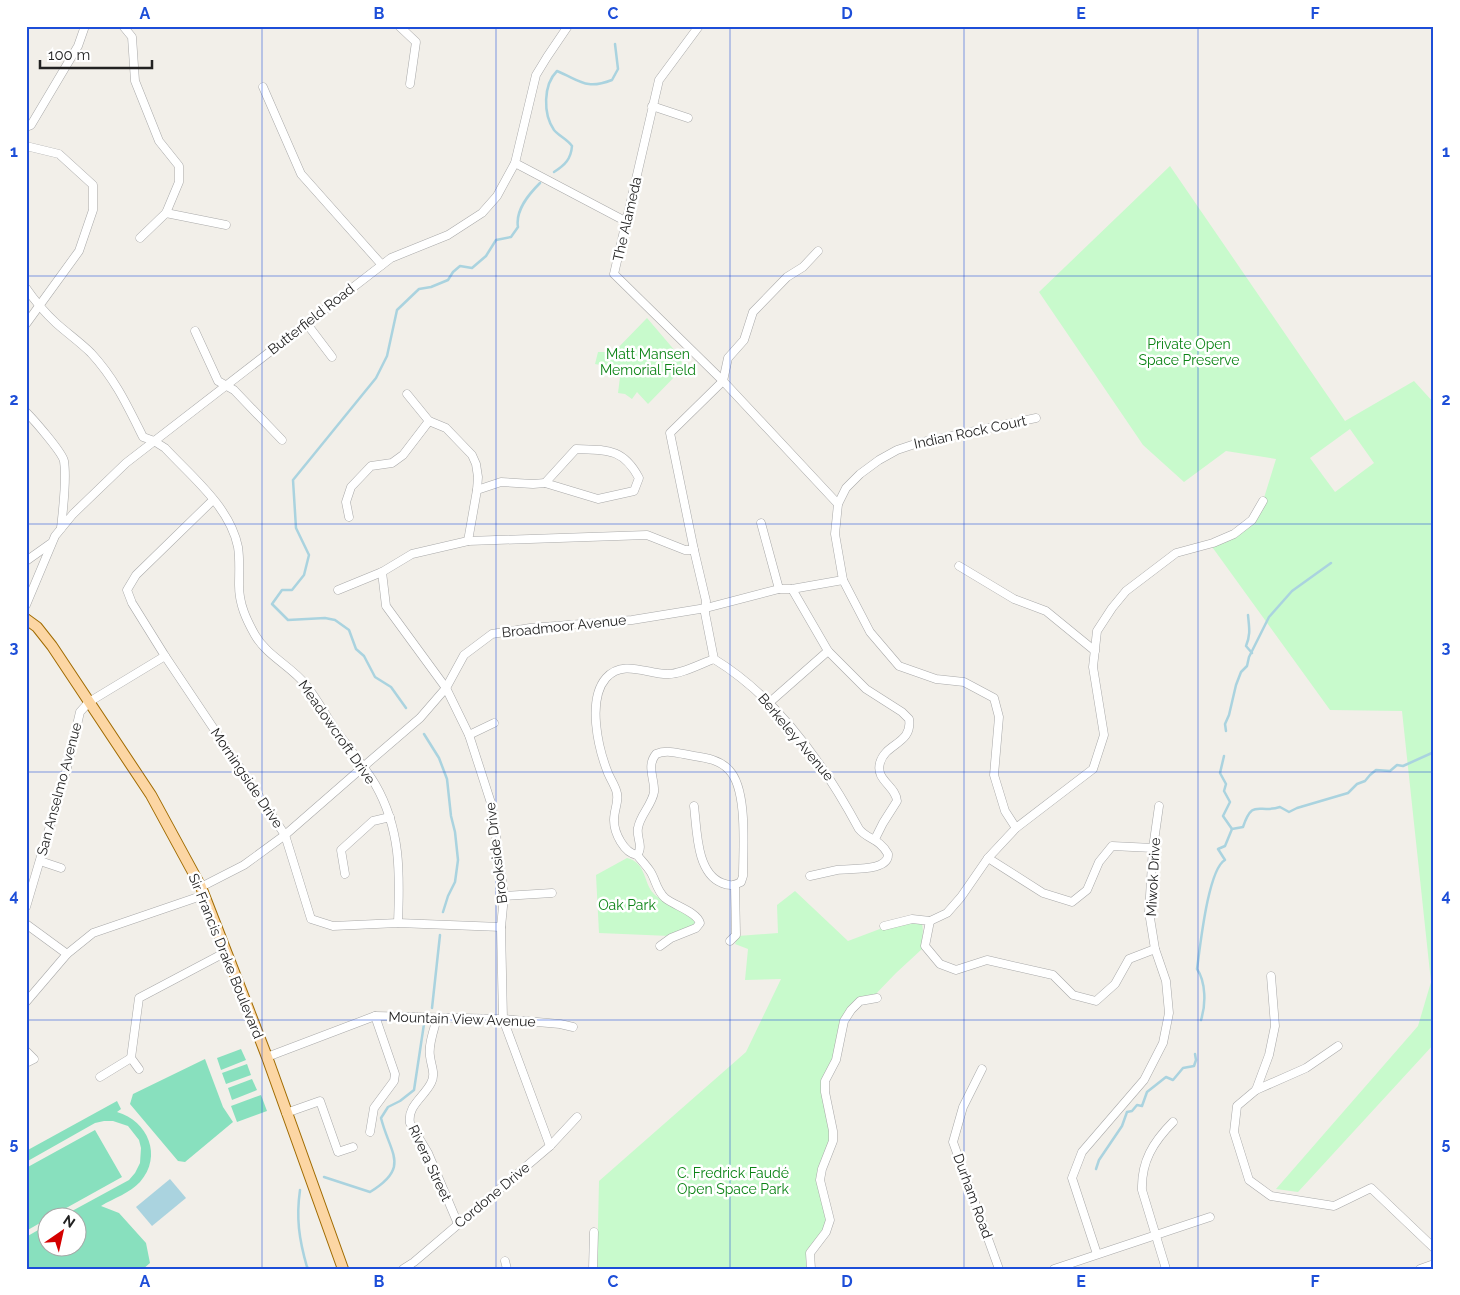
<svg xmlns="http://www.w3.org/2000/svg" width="1460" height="1295" viewBox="0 0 1460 1295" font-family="Raleway,sans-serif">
	<rect width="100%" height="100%" fill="#f2efe9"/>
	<g fill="#c8facc" fill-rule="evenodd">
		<path d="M1170 166 1345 421 1414 381 1434 403V1044L1298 1192 1276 1189 1418 1026 1431 982 1402 711 1330 710 1210 544 1252 520 1263 501 1276 459 1226 451 1184 482 1143 445 1039 292ZM1350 429 1374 463 1335 492 1310 458Z"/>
		<path d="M647 318 682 359 681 370 648 404 637 392 632 399 625 394 618 393 621 369 595 364 598 352H614Z"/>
		<path d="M627 858C647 863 643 883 654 894 661 901 690 914 700 920L696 924 670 936 599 933 596 875Z"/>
		<path d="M795 891 848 941 901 921 921 922C925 929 921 940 922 949L896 973 871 999 851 1010 837 1052 825 1081 833 1131 822 1169 830 1220 810 1253 811 1269H597L599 1181 746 1052 781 979 745 980 748 949 735 944 738 936 778 933 777 905Z"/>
	</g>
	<g fill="#88e0be">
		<path d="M241 1049 246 1060 221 1070 217 1058Z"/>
		<path d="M205 1059 223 1107 233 1122 185 1162 178 1161 130 1104 133 1094Z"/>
		<path d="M247 1064 251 1075 226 1084 222 1073Z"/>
		<path d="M252 1079 257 1090 232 1100 228 1088Z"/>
		<path d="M261 1095 267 1111 237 1122 231 1106Z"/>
		<path d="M117 1101 121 1109 117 1112C148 1121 163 1156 140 1182 130 1193 114 1198 101 1206L119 1213 146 1243 150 1263 143 1269H26V1237L47 1225 48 1248H78V1218L61 1217 129 1180 135 1173 140 1163 141 1148 139 1140 128 1126 113 1121H104L95 1123 26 1162V1151Z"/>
		<path d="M95 1130 122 1177 50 1217 48 1218 47 1219 26 1231V1168Z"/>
	</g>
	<path fill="#aad3df" d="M170 1179 186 1198 152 1226 136 1207Z"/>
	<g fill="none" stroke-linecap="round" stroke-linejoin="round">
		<g stroke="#aad3df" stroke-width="2.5">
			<path d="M554 172C565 165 571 159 572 146 567 139 559 136 554 130 543 114 543 85 557 71 581 81 586 90 612 80L618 69 615 44"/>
			<path d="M1248 615C1249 627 1251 634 1246 646L1252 653"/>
			<path d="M406 708 391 687 375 677 364 656 356 649 349 630 335 620 325 618 288 620 272 604 282 590H292L304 575 309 555 296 528 293 480 376 378 387 356 397 310 419 289 431 287 448 280 453 272 460 266 472 268 486 256 496 240 511 237 518 227C515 210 529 194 540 183"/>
			<path d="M1226 731 1225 724 1229 715 1236 685 1241 672 1247 666 1249 657 1269 617 1292 591 1331 563"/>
			<path d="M424 734 439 758 447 779 451 816 455 832 458 860 455 882 448 896 443 912"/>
			<path d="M1224 756 1220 773 1226 784 1224 791 1230 802 1223 816 1232 829"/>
			<path d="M432 1008 440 935"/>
			<path d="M1201 1020C1206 1005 1206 982 1197 969 1200 948 1208 869 1225 860L1218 849 1225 846 1232 829 1243 827C1253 798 1258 814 1280 807L1289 812 1297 808 1348 793 1357 784 1365 781 1370 775 1376 770 1390 771 1397 765 1403 766 1434 752"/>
			<path d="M1096 1169 1099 1160 1122 1126 1127 1112 1132 1111 1137 1105 1142 1106 1147 1092 1166 1077 1173 1080 1183 1068 1194 1066 1196 1060 1195 1054"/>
			<path d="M324 1177 370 1192C411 1167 390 1154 381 1118L388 1107 400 1101 414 1090 424 1024"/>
			<path d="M300 1190C296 1218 299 1239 307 1267L309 1269"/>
		</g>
		<g stroke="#a9a9a9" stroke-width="9">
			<g id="minor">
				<path d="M123 26 132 37 135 81 159 141 179 166V182L166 213 140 238"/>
				<path d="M399 26 416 42 410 84"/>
				<path d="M699 26 659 80 614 274 723 381 838 504"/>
				<path d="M263 87 301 174 382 265"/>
				<path d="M652 106 688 118"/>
				<path d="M26 127 31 125 78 46 85 26"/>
				<path d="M26 146 59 154 93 185V210L79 251 26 324"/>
				<path d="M515 163 627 222"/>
				<path d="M166 213 226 225"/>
				<path d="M26 288C35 301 44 312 56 323 67 333 80 342 91 353 115 379 127 405 143 437L154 441 165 448C192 477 230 507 238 547 240 560 239 572 239 585 239 604 246 619 255 635 267 656 291 666 306 685 317 699 326 716 337 732 350 749 364 766 375 784 401 829 400 873 398 923"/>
				<path d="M307 324 332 357"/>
				<path d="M195 331 218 381 234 390 282 440"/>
				<path d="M407 394 429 421 446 428 472 455 476 464 478 477 477 490 468 541"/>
				<path d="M26 412C34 420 62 452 64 461 67 480 63 509 61 528"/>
				<path d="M576 449C607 450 623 448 639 478L634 491 598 499 545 483Z"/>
				<path d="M477 490 501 482 533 484 545 483"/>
				<path d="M213 500 136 575 127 590 132 603 165 656 285 835 311 919 333 926 398 923 501 927"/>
				<path d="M349 517 346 502 351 487 371 466 392 463 403 455 429 421"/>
				<path d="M761 523 779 589"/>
				<path d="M26 561 50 544"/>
				<path d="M959 566 1014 599 1046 611 1095 651"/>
				<path d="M382 572 386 606 446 688 469 735 492 806 504 896 501 927 503 1019 550 1146"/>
				<path d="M792 589 828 651 866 689 902 712 909 719C913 744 885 743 880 763 875 780 896 786 897 801L883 823 875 839"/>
				<path d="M338 590 382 572 412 554 468 541 647 535 685 550H694"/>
				<path d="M26 605 55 536 73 514 126 463 391 258 448 235 482 213 497 196 515 163 536 75 547 57 568 26"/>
				<path d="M770 702 828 651"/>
				<path d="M469 735 494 723"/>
				<path d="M1016 828 1005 811 994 775 999 717 994 698 964 682 936 679 899 666 870 632 843 580 835 534 838 504 846 488 860 474 879 460 897 450 918 443 1036 418"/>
				<path d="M637 855C644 846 636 838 638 828 640 815 652 805 654 792 655 779 646 766 656 754 668 749 681 754 694 756 707 758 720 760 729 770 748 789 743 850 743 876L741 882C734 886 729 886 722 883 696 873 697 829 694 806"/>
				<path d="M637 855C624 853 614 833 614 820 614 809 620 800 616 790 614 784 610 778 608 773 598 748 587 700 606 678 623 659 647 674 667 674 680 675 702 663 714 659"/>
				<path d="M637 855C641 860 646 865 650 871 656 880 656 890 665 898 675 906 697 912 700 923L696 928 671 938 660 946"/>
				<path d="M988 858 1043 893 1072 902 1087 890 1099 862 1112 846 1153 848"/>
				<path d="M40 861 61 868"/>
				<path d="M345 874 341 850 373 821 390 817"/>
				<path d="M810 876C819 874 828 872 837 870 850 868 889 872 888 854 879 838 868 840 859 829 824 764 778 698 714 659L705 613 706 601 694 550 670 433 723 381 728 358 744 340 753 312 787 277 803 267 818 251"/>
				<path d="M201 887 244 865 285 835 363 767 420 718 446 688 464 655 492 634 530 628 632 620 706 608 779 589H792L843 580"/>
				<path d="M504 896 552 893"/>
				<path d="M26 907 66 772 80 712 89 702 165 656"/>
				<path d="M930 921 947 913 961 897 988 858 1016 828 1093 769 1104 735 1093 667 1097 631 1112 608 1126 591 1176 553 1213 543 1234 534 1252 520 1263 501"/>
				<path d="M930 921 925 946 940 964 956 970 987 960 1053 975 1073 995 1096 1001 1115 984 1129 959 1155 949"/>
				<path d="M26 924 67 954"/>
				<path d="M884 926 912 919 930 921"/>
				<path d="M730 941 736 935 735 885"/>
				<path d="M1271 976 1275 1026 1269 1055 1256 1090 1237 1106 1234 1132 1249 1180 1271 1196 1334 1206 1371 1188 1434 1248"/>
				<path d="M26 1002 67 954 93 933 204 895"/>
				<path d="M437 1018C434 1030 428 1045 430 1056 431 1066 436 1074 431 1083 424 1097 407 1106 410 1123L428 1153 458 1224"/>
				<path d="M26 1051 34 1059 26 1063"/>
				<path d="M267 1057 375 1016 503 1019 560 1024 573 1027"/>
				<path d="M139 1069 131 1058 139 998 226 952"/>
				<path d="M982 1069 963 1107 953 1142 999 1269"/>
				<path d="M100 1077 131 1058"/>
				<path d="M1256 1090 1306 1068 1338 1046"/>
				<path d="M286 1113 320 1101 338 1152 353 1147"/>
				<path d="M370 1132 374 1108 394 1081 395 1074 375 1016"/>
				<path d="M1097 1254 1072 1178 1082 1152 1144 1080 1163 1043 1169 1013 1166 981 1155 949 1149 912 1153 848 1159 806"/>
				<path d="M505 1261 507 1269"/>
				<path d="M403 1269 414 1262 550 1146 577 1117"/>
				<path d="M593 1269 594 1232"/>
				<path d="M811 1269 810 1253 826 1232 830 1220 820 1180 822 1169 833 1141V1131L825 1092V1081L836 1060 844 1021 851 1010 860 1001 877 998"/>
				<path d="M1054 1269 1210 1217"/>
				<path d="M1166 1269 1142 1190C1141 1162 1153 1142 1173 1122"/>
				<path d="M1420 1269 1434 1264"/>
			</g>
		</g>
		<g stroke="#a06b00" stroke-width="12">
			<path id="major" d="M26 619 37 627 52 646 151 795 201 887 267 1057 343 1269"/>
		</g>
		<use href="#minor" stroke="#fff" stroke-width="8"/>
		<use href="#major" stroke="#fcd6a4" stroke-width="10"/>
	</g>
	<path fill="none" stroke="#1d4ed8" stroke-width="1" stroke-opacity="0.55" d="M262 26V1269M496 26V1269M730 26V1269M964 26V1269M1198 26V1269M26 276H1434M26 524H1434M26 772H1434M26 1020H1434"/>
	<g text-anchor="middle" stroke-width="5" stroke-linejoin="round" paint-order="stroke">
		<g font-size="14" fill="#222" stroke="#fff">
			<text transform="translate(627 219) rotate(-77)" y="5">The Alameda</text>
			<text transform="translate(311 319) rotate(-38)" y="5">Butterfield Road</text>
			<text transform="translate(970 432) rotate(-12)" y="5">Indian Rock Court</text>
			<text transform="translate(564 626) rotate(-6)" y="5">Broadmoor Avenue</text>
			<text transform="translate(337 732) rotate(55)" y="5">Meadowcroft Drive</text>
			<text transform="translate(796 737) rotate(50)" y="5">Berkeley Avenue</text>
			<text transform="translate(247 778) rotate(56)" y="5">Morningside Drive</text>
			<text transform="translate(59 789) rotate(-75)" y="5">San Anselmo Avenue</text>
			<text transform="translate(496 853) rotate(-97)" y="5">Brookside Drive</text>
			<text transform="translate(1153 877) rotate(-87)" y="5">Miwok Drive</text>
			<text transform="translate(226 956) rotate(68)" y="5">Sir Francis Drake Boulevard</text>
			<text transform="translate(462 1019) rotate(2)" y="5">Mountain View Avenue</text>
			<text transform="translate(430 1163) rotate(65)" y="5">Rivera Street</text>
			<text transform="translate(492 1195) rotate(-40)" y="5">Cordone Drive</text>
			<text transform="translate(973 1196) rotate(70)" y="5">Durham Road</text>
		</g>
		<g font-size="14" fill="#0c8416" stroke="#fff">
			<text x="1189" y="349">Private Open<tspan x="1189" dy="16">Space Preserve</tspan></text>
			<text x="648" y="359">Matt Mansen<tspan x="648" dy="16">Memorial Field</tspan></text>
			<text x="627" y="910">Oak Park</text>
			<text x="733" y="1178">C. Fredrick Faudé<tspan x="733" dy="16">Open Space Park</tspan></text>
		</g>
	</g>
	<rect width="1460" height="1295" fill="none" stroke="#ffffff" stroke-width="55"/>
	<g transform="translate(62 1232) rotate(34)"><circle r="24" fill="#ffffff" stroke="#a7a7a7"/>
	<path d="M0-4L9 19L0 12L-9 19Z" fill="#d40000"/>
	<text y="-8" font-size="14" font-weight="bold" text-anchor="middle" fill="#222222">N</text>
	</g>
	<path d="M40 60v8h112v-8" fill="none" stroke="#222222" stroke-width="2.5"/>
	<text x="48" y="60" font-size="15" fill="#222222" stroke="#ffffff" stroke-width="4" paint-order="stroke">100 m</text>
	<rect x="28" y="28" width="1404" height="1240" fill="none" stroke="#1d4ed8" stroke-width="2"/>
	<g font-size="16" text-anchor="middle" font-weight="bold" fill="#1d4ed8">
		<text x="145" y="19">A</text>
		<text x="379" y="19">B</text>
		<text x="613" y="19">C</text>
		<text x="847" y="19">D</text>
		<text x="1081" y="19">E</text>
		<text x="1315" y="19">F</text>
		<text x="14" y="157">1</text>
		<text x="1446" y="157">1</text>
		<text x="14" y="405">2</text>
		<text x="1446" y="405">2</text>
		<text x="14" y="653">3</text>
		<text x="1446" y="653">3</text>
		<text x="14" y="901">4</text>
		<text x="1446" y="901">4</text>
		<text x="14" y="1149">5</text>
		<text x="1446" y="1149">5</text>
		<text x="145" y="1287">A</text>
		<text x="379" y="1287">B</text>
		<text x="613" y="1287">C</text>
		<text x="847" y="1287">D</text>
		<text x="1081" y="1287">E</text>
		<text x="1315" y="1287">F</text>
	</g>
</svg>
